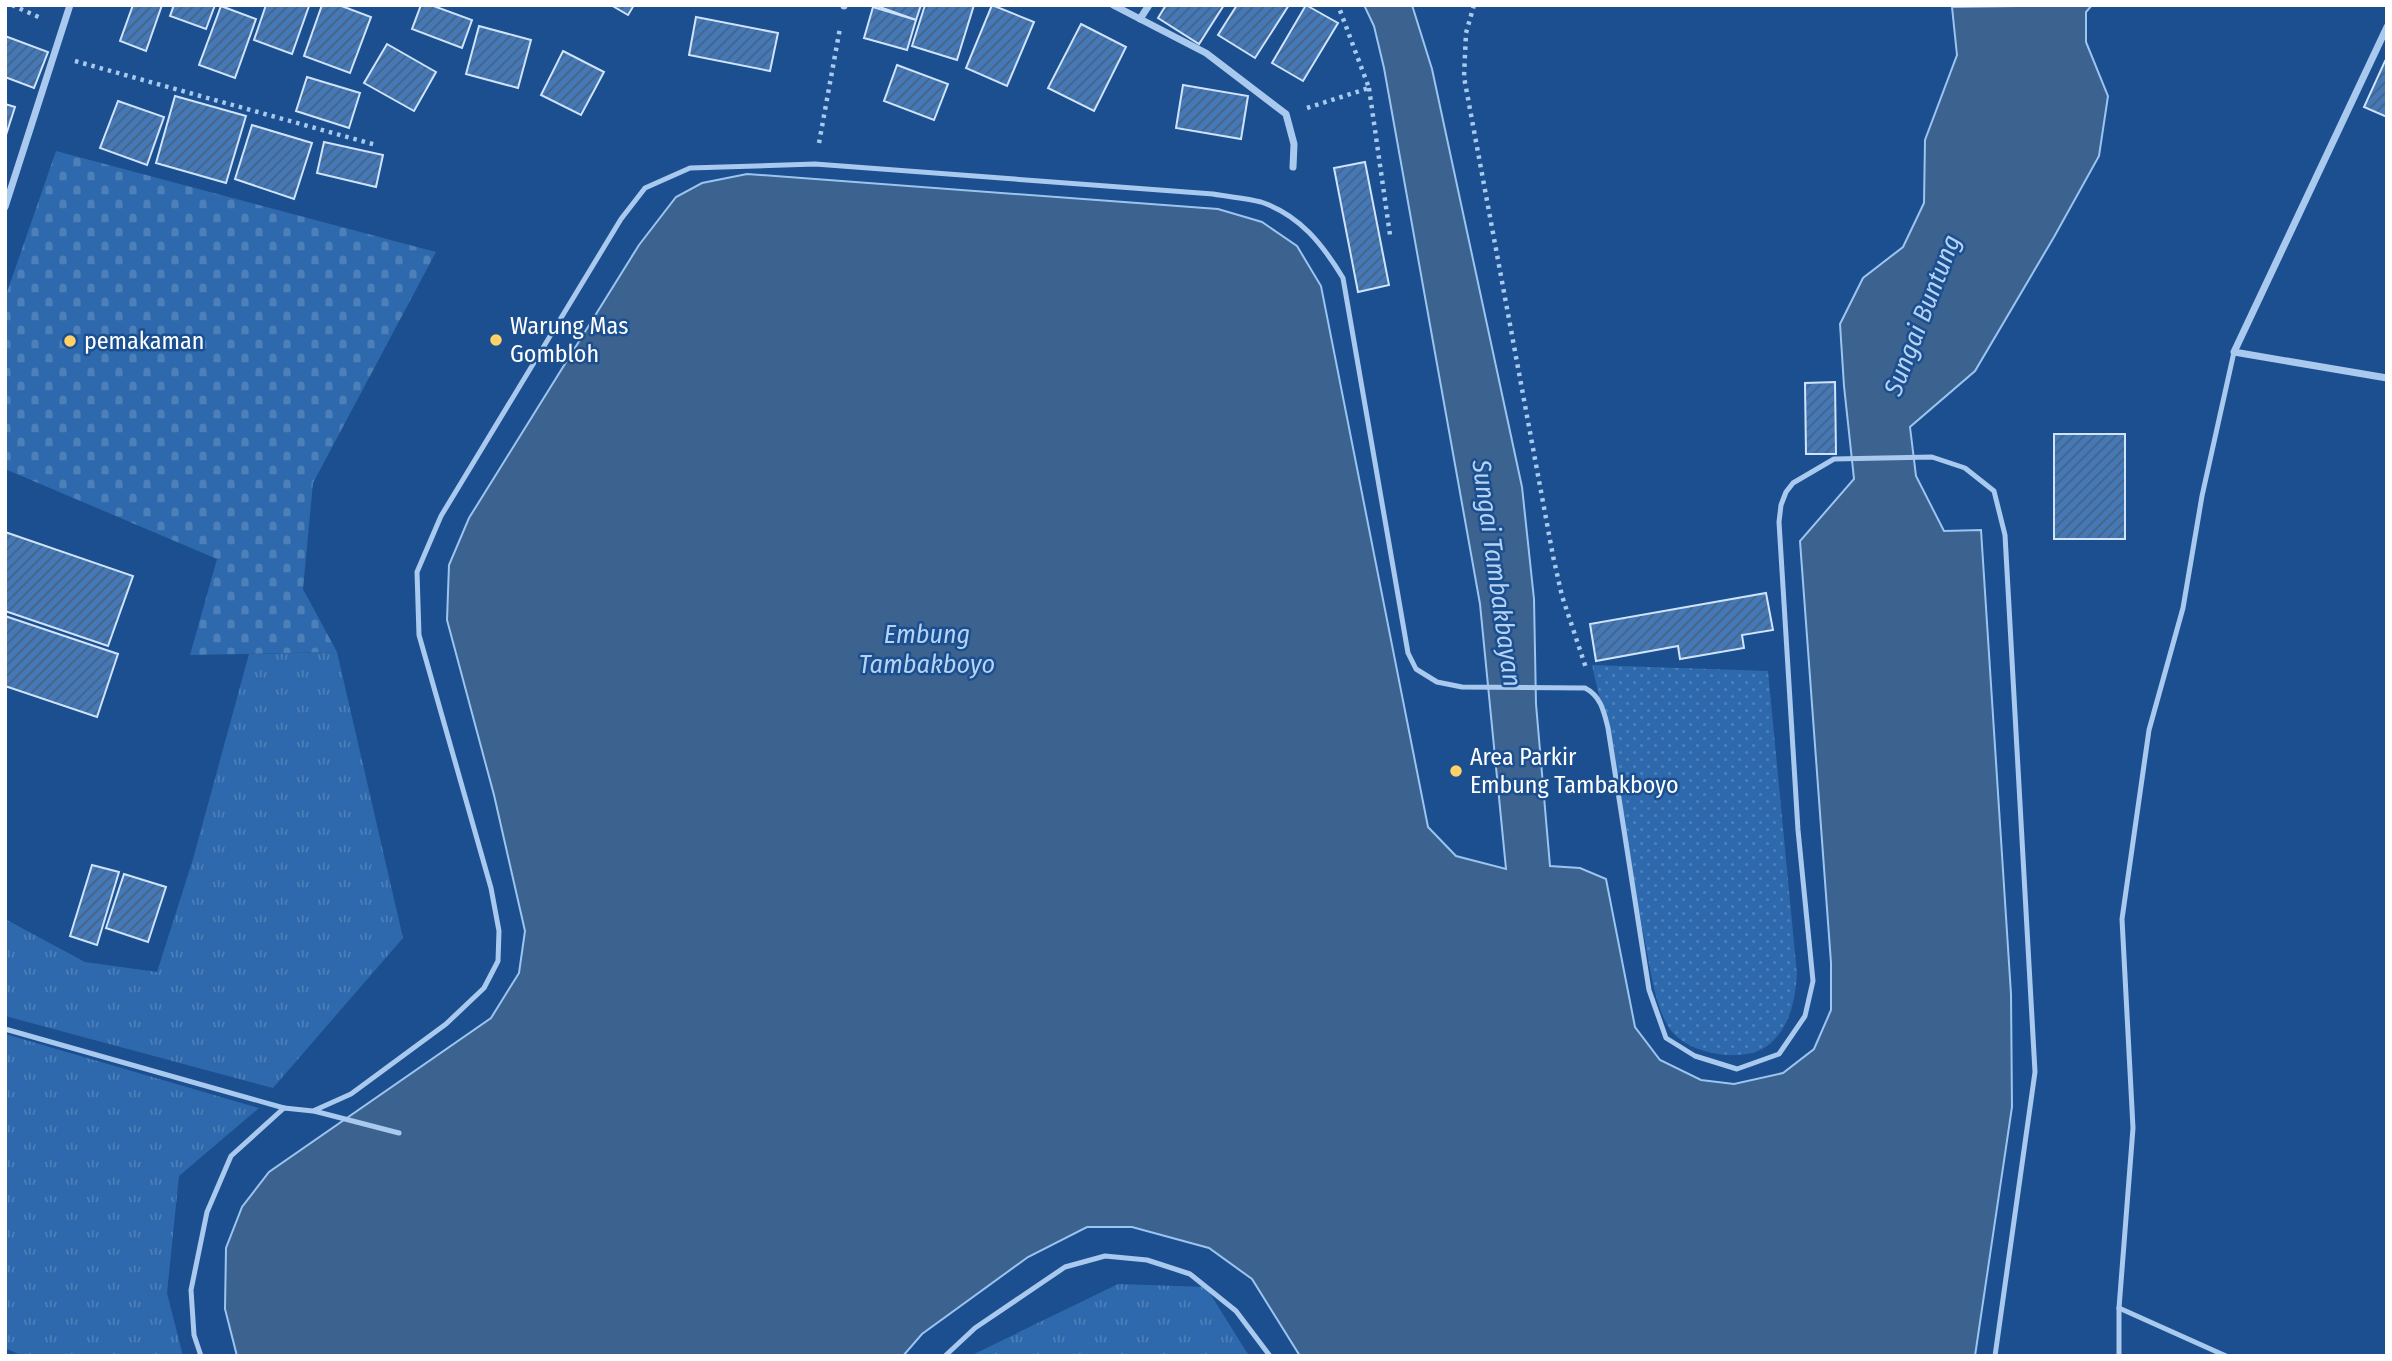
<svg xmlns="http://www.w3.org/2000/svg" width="2392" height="1361" viewBox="0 0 2392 1361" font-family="'Fira Sans Condensed',sans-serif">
	<defs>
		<pattern id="grass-tufts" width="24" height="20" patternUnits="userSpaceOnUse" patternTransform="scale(1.75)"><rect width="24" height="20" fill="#2e69ad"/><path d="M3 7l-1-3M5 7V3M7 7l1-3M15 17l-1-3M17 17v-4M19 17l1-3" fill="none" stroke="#4d80b9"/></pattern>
		<pattern id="cemetery-stones" width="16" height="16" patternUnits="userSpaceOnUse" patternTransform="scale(1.75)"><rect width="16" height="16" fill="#2e69ad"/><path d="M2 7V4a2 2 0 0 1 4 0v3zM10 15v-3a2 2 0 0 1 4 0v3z" fill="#4d80b9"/></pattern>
		<pattern id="park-dots" width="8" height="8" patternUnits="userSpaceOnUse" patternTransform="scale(1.75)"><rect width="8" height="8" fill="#2e69ad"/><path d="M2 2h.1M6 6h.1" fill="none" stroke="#4d80b9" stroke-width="1.8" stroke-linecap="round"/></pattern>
		<pattern id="building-hatch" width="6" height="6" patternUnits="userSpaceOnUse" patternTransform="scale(1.75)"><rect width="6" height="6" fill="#4478b7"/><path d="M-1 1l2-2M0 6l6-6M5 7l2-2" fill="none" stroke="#486282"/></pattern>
	</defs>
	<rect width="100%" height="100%" fill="#1b4f8f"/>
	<g fill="url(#grass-tufts)">
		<path d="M337 652 403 938 273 1088 5 1016V919L85 962 157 972 193 859 249 654Z"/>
		<path d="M5 1034 259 1108 179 1176 167 1293 183 1356H23L5 1348Z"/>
		<path d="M1118 1284 1206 1287 1249 1356H970Z"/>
	</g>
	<path fill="url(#cemetery-stones)" d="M56 151 436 252 313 483 303 589 337 652 190 655 217 559 5 469V298Z"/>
	<path fill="url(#park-dots)" d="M1592 665 1768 671 1797 974C1795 1002 1790 1028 1767 1046 1743 1064 1687 1054 1670 1029 1654 1006 1650 964 1644 937 1631 874 1624 810 1611 748 1605 720 1598 692 1592 665Z"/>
	<path fill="#3c6290" stroke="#9cc4f0" stroke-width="2" d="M1364 5H1412L1432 69 1522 487 1534 599 1536 704 1550 866 1580 868 1606 879 1635 1027 1660 1060 1701 1080 1734 1084 1783 1073 1814 1049 1831 1010V963L1800 541 1854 479 1844 386 1840 324 1863 278 1903 247 1924 203 1925 140 1957 55 1952 7 2092 5 2086 12V42L2108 96 2099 156 2054 237 1975 371 1910 427 1916 476 1944 531 1981 530 2011 994 2012 1107 1975 1356H1300L1252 1279 1209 1248 1132 1227H1087L1028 1257 922 1334 903 1356H237L225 1309 226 1248 242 1207 269 1172 491 1018 519 973 525 931 494 795 447 620 449 565 469 518 639 245 676 197 702 183 747 174 1218 209 1262 222 1297 246 1321 286 1428 827 1456 856 1506 869 1480 604 1384 68 1374 26Z"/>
	<g fill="url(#building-hatch)" stroke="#cfe3fa" stroke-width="2">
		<path d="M133 5H162L146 51 120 41Z"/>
		<path d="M174 5H215L206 29 170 16Z"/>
		<path d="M266 5 309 6 292 54 254 40Z"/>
		<path d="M322 5H339L371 17 350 73 304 56Z"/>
		<path d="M421 5H431L472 20 462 48 412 29Z"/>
		<path d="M611 5H634L628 15Z"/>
		<path d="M874 5H921L916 20Z"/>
		<path d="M925 5H974L957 60 912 46Z"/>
		<path d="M992 5 1034 22 1007 86 966 68Z"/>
		<path d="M1166 5H1224L1199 44 1158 18Z"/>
		<path d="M1237 5H1289L1255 58 1218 35Z"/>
		<path d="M1306 5 1338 23 1303 81 1272 63Z"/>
		<path d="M221 6 256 19 235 78 199 65Z"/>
		<path d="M873 7 916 20 907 50 864 38Z"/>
		<path d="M696 17 778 33 770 71 689 55Z"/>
		<path d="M1081 24 1126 47 1094 111 1048 88Z"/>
		<path d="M479 26 531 40 518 88 466 74Z"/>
		<path d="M5 36 48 52 34 88 5 77Z"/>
		<path d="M387 44 436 72 414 111 364 83Z"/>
		<path d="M563 51 604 72 581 115 541 95Z"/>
		<path d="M2385 61 2387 62V117L2364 107Z"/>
		<path d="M897 65 948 84 934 120 884 101Z"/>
		<path d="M307 77 360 93 349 128 296 111Z"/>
		<path d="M1183 85 1248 96 1241 139 1176 128Z"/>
		<path d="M175 96 246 116 226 183 156 163Z"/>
		<path d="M118 101 164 117 147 165 100 148Z"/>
		<path d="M5 104 15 107 5 138Z"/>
		<path d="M252 125 312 143 294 199 235 179Z"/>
		<path d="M324 142 383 155 376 187 317 173Z"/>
		<path d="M1365 162 1389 285 1358 292 1334 168Z"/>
		<path d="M1835 382 1836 454H1806L1805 383Z"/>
		<rect x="2054" y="434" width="71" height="105"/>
		<path d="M5 532 133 576 108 646 5 611Z"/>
		<path d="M1766 593 1773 630 1742 635 1744 648 1680 659 1678 646 1596 661 1590 624Z"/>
		<path d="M5 616 118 654 97 717 5 686Z"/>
		<path d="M92 865 119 872 97 945 70 936Z"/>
		<path d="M124 874 166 887 148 942 106 928Z"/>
	</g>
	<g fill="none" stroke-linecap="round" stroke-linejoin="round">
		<g stroke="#a9c9ee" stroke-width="4.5" stroke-dasharray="3.5 5" stroke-linecap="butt">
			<path d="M12 5 43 19"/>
			<path d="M1474 5 1466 33 1464 77 1553 556 1562 596 1586 668"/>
			<path d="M75 61 376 145"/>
			<path d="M1369 88 1390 235"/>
			<path d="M1307 108 1369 88 1338 5"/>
			<path d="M819 143 840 28"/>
		</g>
		<g stroke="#a9c9ee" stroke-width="5">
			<path d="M5 1029 284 1108"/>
			<path d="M314 1111 399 1133"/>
			<path d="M2119 1308 2226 1356"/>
			<path d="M201 1356 194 1335 191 1290 207 1212 231 1156 284 1108 313 1111 351 1094 446 1024 484 988 498 961 499 931 491 888 419 635 417 572 441 516 621 219 645 188 690 168 815 164 1213 194C1229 197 1246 198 1261 202 1300 215 1323 245 1343 278L1408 653 1416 669 1437 682 1462 687 1585 688C1601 696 1604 712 1608 728L1649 990 1666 1038 1695 1056 1737 1069 1779 1054 1805 1016 1813 981 1798 830 1779 522 1781 505 1786 492 1793 483 1834 459 1932 457 1965 468 1994 491 2005 535 2035 1072 1995 1356"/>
			<path d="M945 1356 975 1328 1065 1267 1105 1256 1147 1260 1190 1274 1236 1311 1270 1356"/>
			<path d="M2119 1356V1308L2133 1128 2122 919 2149 730 2183 608 2202 496 2234 352"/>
		</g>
		<g stroke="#a9c9ee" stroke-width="7">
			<path d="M1113 5 1206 53 1286 114 1294 144 1293 167"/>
			<path d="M844 6V5"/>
			<path d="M1140 19 1149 5"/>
			<path d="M2387 27 2234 352 2387 378"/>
			<path d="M5 207 70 5"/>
		</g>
	</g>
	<g fill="#ffd166" stroke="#1b4f8f" stroke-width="2.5">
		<circle cx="496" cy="340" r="7"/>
		<circle cx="70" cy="341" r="7"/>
		<circle cx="1456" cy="771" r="7"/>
	</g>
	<g text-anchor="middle" stroke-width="5" stroke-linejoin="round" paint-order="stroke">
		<g font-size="24" fill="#fff" stroke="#1b4f8f" text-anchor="start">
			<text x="510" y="334">Warung Mas<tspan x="510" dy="28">Gombloh</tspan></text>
			<text x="84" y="349">pemakaman</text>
			<text x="1470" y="765">Area Parkir<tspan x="1470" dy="28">Embung Tambakboyo</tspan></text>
		</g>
		<g font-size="26" font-style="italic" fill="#b5d3f5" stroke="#1b4f8f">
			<text transform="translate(1922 315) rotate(-69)" y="9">Sungai Buntung</text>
			<text transform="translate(1497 573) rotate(82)" y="9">Sungai Tambakbayan</text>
			<text x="927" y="643">Embung<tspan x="927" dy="30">Tambakboyo</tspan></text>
		</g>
	</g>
	<rect width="2392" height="1361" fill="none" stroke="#ffffff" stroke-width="14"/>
</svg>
